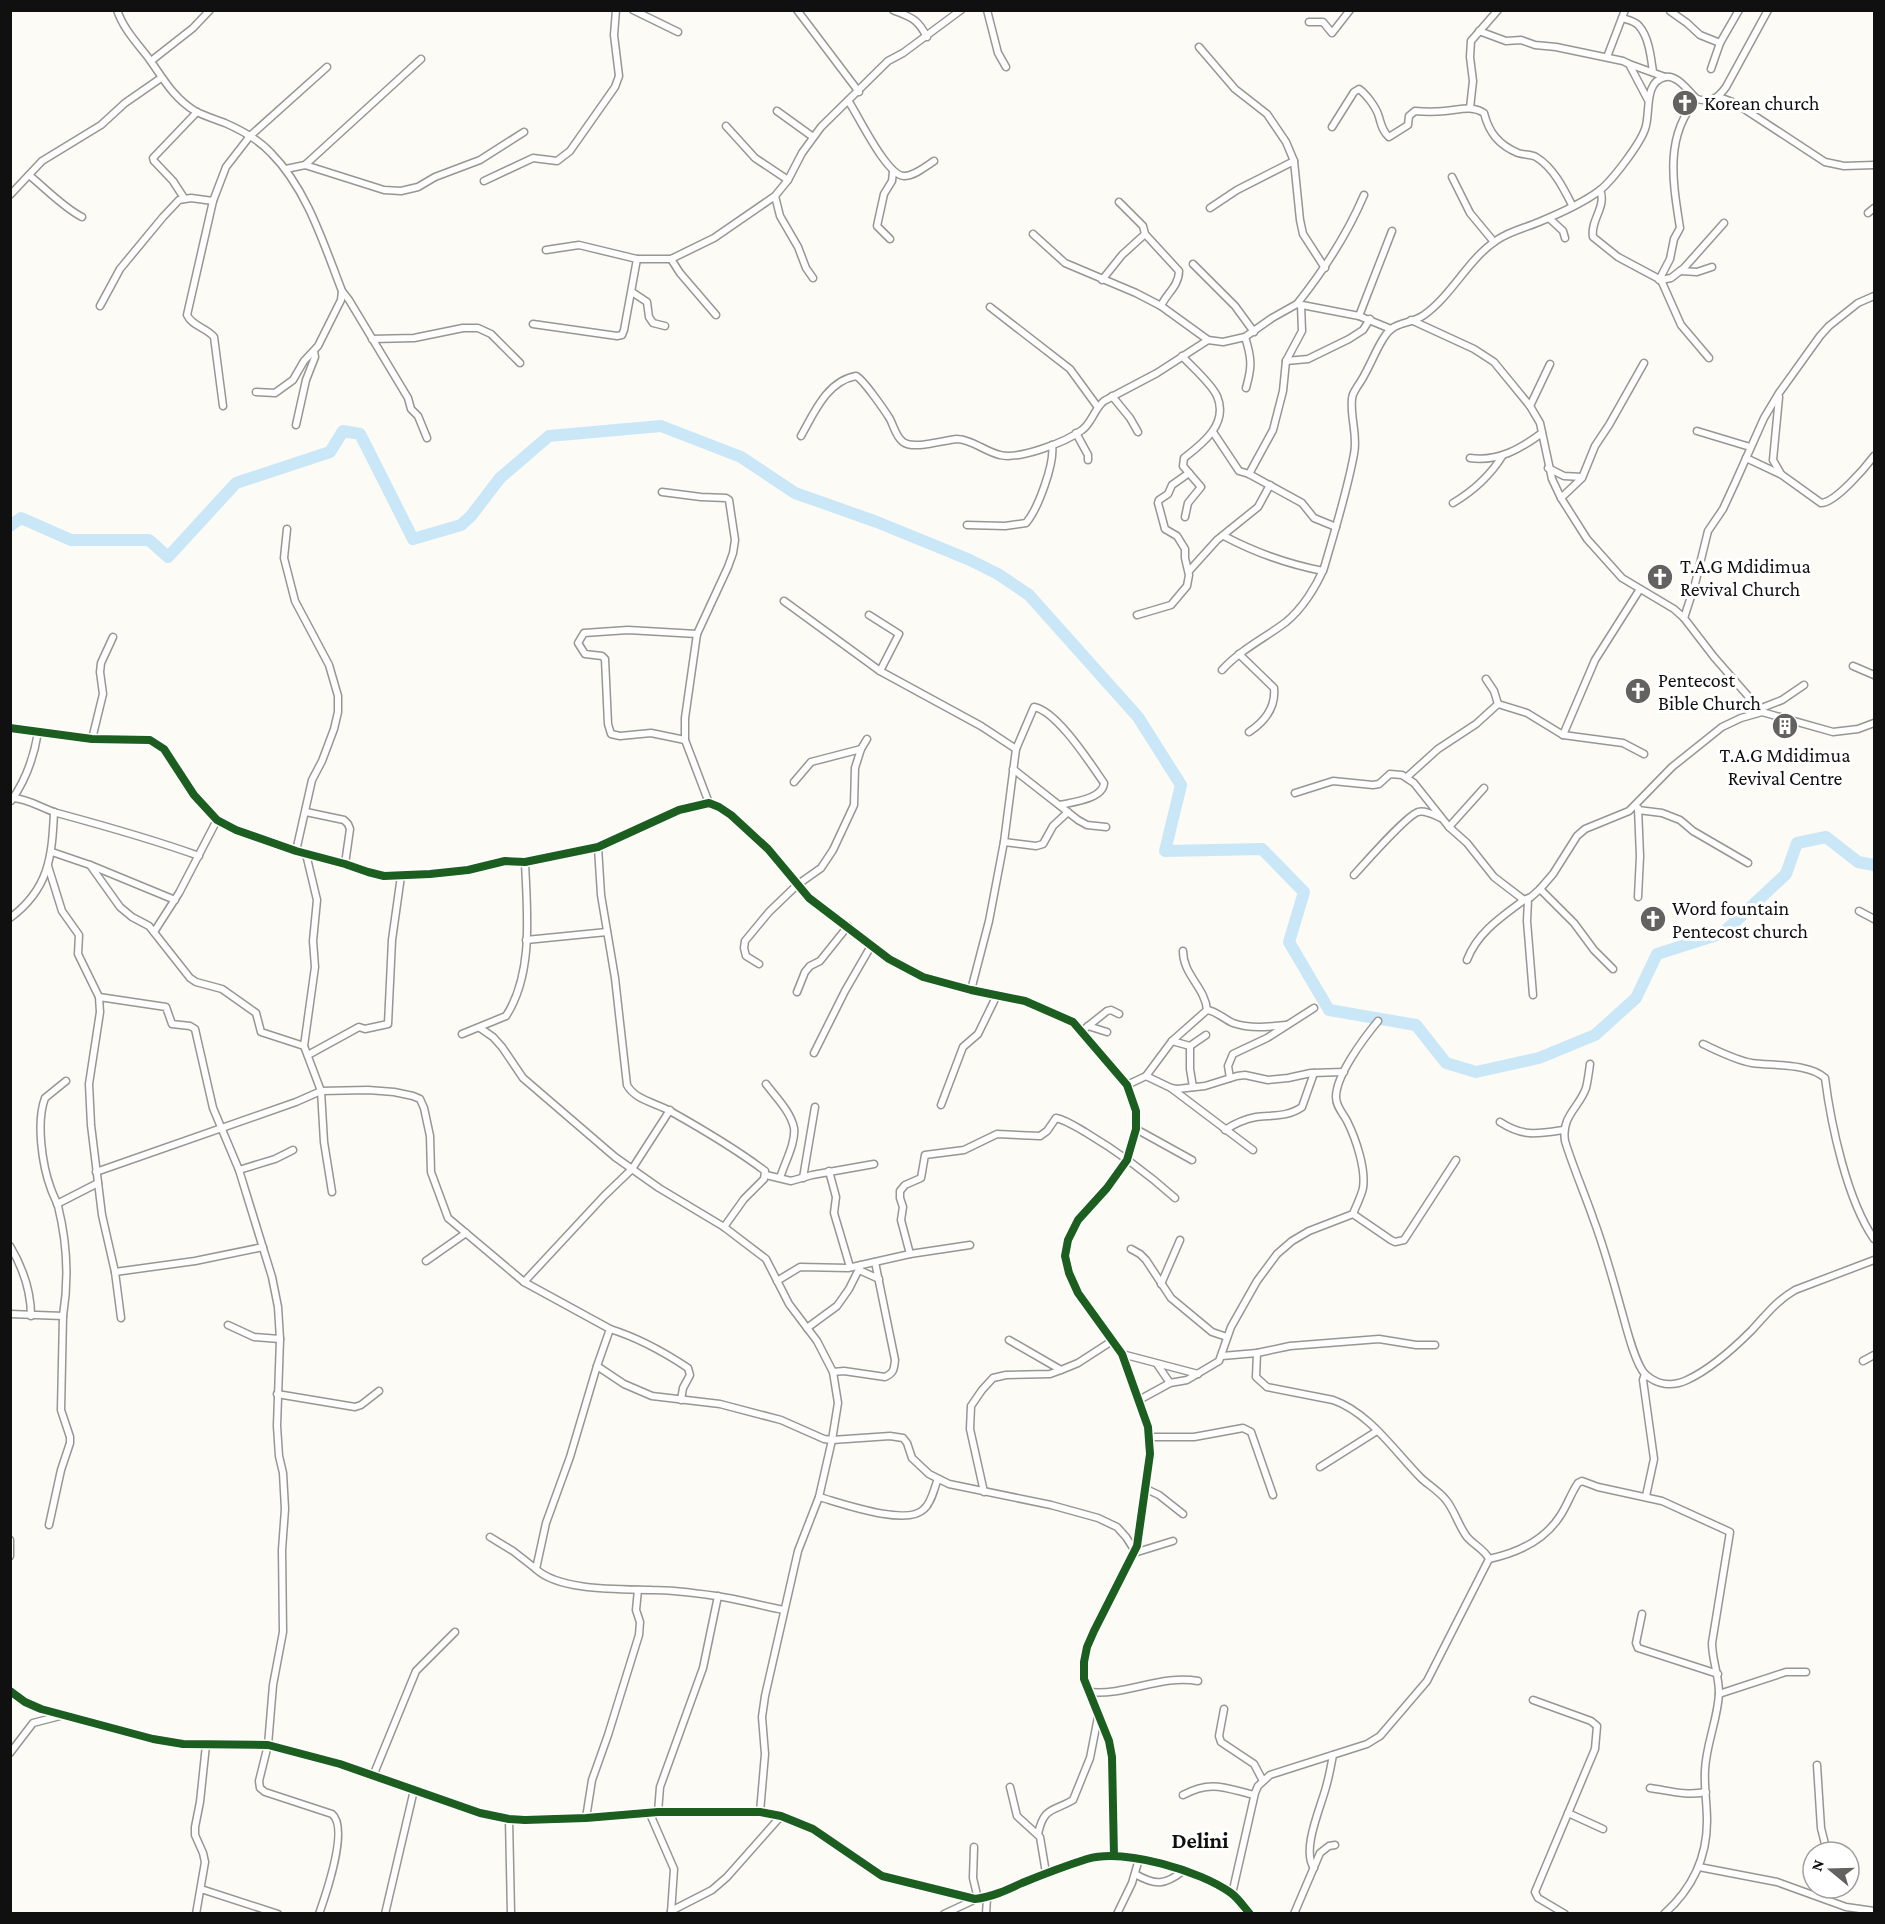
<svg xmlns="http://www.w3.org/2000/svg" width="1885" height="1924" viewBox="0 0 1885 1924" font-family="'Crimson Pro',serif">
	<rect width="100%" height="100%" fill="#fcfbf5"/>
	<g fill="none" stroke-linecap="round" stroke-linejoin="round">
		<path stroke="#cae7f8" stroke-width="12" d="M10 526 21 518 71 540H149L168 557 236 483 330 452 343 431 360 434 413 539 461 525 471 516 500 478 549 436 661 426 741 457 795 493 877 522 970 560 998 574 1029 595 1138 717 1181 785 1165 851 1262 849 1304 892 1289 942 1329 1010 1416 1025 1446 1063 1476 1072 1539 1058 1595 1035 1636 998 1657 954 1723 933 1786 874 1797 843 1826 837 1858 862 1874 865"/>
		<g stroke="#969693" stroke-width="9">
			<g id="minor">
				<path d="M117 10C123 28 136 42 147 56 162 76 172 97 195 111 204 116 215 119 225 123 241 130 259 140 271 153 307 189 324 245 342 291L341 300 318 346 304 361 293 380 275 393 256 392"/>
				<path d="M633 10 678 32"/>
				<path d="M797 10 859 92"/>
				<path d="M893 10C912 18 917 18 927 37"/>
				<path d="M987 10 998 53 1006 67"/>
				<path d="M1670 11 1687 23 1700 35 1720 43"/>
				<path d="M1622 18C1628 20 1635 21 1639 26 1649 37 1651 58 1653 72"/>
				<path d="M1309 22H1323L1332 33 1350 10"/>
				<path d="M1479 31 1506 41 1521 40 1535 45 1556 47 1623 61 1629 64 1648 100"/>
				<path d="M1199 47 1235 89 1267 114 1286 142 1294 161 1300 220 1303 234 1325 268"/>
				<path d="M1607 57 1625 10"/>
				<path d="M151 61 193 28 210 10"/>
				<path d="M1629 64 1665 77"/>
				<path d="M1711 69 1720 43 1739 10"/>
				<path d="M1719 97 1735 103 1825 162 1844 166 1874 165"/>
				<path d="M849 102C859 117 887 176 904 176 914 176 925 167 934 161"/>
				<path d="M1470 108 1473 81 1470 57 1471 41 1498 10"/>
				<path d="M777 111 813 137"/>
				<path d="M726 126 755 158 788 180"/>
				<path d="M1332 127 1354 92 1359 89C1366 94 1375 106 1378 114 1381 122 1381 130 1389 137L1408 125 1409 116 1415 111C1425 112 1435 112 1445 111 1459 110 1471 105 1484 113 1489 133 1499 145 1518 153 1524 155 1531 154 1536 157 1553 167 1564 189 1572 205"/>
				<path d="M305 165 421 59"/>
				<path d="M286 169 305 165 384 190 401 191 418 187 435 177 480 160 524 132"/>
				<path d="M29 175C46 189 64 208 82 217"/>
				<path d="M1452 177 1470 213 1494 242"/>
				<path d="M484 181 533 158 557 161 570 151 615 87 619 76 614 35 616 10"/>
				<path d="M1600 190C1607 207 1590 220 1593 237L1618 257 1661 280 1671 278 1684 268 1724 223"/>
				<path d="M10 195 42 161 101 125 125 103 161 78"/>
				<path d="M775 196 780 216 798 247 806 268 813 278"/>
				<path d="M184 198 173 181 154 161 153 158 197 112"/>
				<path d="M1210 208 1237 190 1294 161"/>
				<path d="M1868 213 1874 208"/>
				<path d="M1549 218 1563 231 1565 238"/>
				<path d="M1033 234 1065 263 1136 293 1161 306 1208 340"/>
				<path d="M1145 234 1179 271C1179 286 1166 294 1161 306"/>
				<path d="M890 239 877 226 884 194 892 181 893 172"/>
				<path d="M546 250 579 245 637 259H671L714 238 775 196 788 180 802 153 821 127 888 61 903 53 961 10"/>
				<path d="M671 259 680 273 716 315"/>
				<path d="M1193 264 1235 306 1254 332"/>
				<path d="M1680 271 1697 272 1712 267"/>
				<path d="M1102 280 1122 255 1145 234 1143 226 1119 202"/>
				<path d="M1659 280 1670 259 1674 239 1680 228C1673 183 1664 136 1697 99"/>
				<path d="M1661 280 1681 325 1709 358"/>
				<path d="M342 291 349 300 408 398 411 409 418 416 427 438"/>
				<path d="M632 292 647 302 649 317 653 323 665 326"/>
				<path d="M1297 304C1324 270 1347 235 1364 195"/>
				<path d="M100 306 120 269 163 217 179 200 191 198 213 201"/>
				<path d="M990 307 1070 369 1097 406"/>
				<path d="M1359 316 1392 231"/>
				<path d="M1411 320 1474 349 1494 362 1530 406 1540 423 1552 479 1561 498 1587 539 1622 578 1674 609 1684 618 1714 657 1762 712 1833 732 1858 729 1874 723"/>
				<path d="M533 324 617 336 622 335 624 330 637 259"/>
				<path d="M1245 337C1252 359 1252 367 1246 388"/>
				<path d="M372 339 414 338 463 328H478L491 334 520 363"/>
				<path d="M1182 356C1192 367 1211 383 1217 396 1229 424 1202 444 1184 458L1183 466 1201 487 1188 503 1185 517"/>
				<path d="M1286 361 1308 359 1349 339 1363 330 1370 319"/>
				<path d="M1112 396 1130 418 1138 432"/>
				<path d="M1779 397 1773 460 1781 474"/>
				<path d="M223 406 214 337C207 328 192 326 187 315L213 201 226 167 250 136 327 67"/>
				<path d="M1530 406 1550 364"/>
				<path d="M296 425 306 380 315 357 314 351"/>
				<path d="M1697 431 1750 447"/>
				<path d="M1213 432 1239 471 1249 474 1302 503 1314 518 1336 527"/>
				<path d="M1076 433 1088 455V460"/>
				<path d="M801 436C814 413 827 381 856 376 863 379 885 411 890 419 894 427 896 437 903 442 914 450 944 440 957 439 971 439 986 452 1000 455 1019 460 1066 442 1082 430 1092 423 1094 409 1104 401L1157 373 1208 340 1223 342 1245 337 1272 318 1297 304 1359 316 1391 329"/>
				<path d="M1470 458C1498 462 1520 449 1542 433"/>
				<path d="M1746 458 1782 475 1821 503C1835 503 1865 468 1874 456"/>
				<path d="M1548 468 1564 476 1582 477"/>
				<path d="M1249 474 1273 430 1283 391 1286 361 1302 331 1301 305"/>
				<path d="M662 492 701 497 726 498 729 500 735 540 733 553 728 567 697 634 685 718V740L709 803"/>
				<path d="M1561 498 1582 478 1595 446 1609 425 1644 363"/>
				<path d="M1453 503C1475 490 1490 476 1503 455"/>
				<path d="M967 525 1005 526 1026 523C1038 509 1055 463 1052 445"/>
				<path d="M287 529 284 558 295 601 329 665 338 696V712L334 729 322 761 312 780 296 851"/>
				<path d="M1224 536C1256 553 1287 564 1323 571"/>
				<path d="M1189 571 1217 540 1258 507 1270 485"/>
				<path d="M784 601 880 671 981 726 1016 749 1004 842 989 921 971 990"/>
				<path d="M869 615 899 634 880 671"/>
				<path d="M1137 615 1171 605 1187 586 1189 575 1185 558V549L1177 536 1165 529 1158 503 1159 500 1168 494 1172 485 1189 473"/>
				<path d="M1684 618 1695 584 1708 531 1723 509 1735 483 1764 418 1779 393 1820 336 1829 326 1858 303 1874 296"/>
				<path d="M1239 654 1274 688C1276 708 1264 722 1249 732"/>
				<path d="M1853 666 1874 675"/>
				<path d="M1222 670C1240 650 1265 638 1286 622 1302 609 1316 587 1324 568 1335 530 1347 492 1354 454 1358 435 1350 418 1352 399 1352 394 1355 391 1357 387 1368 372 1373 355 1383 339 1395 319 1408 326 1424 315 1453 294 1468 259 1497 240 1510 231 1525 228 1539 222 1556 215 1584 202 1599 191 1612 181 1640 144 1645 129 1651 114 1643 82 1665 77 1677 74 1689 92 1697 99 1712 103 1718 98 1726 87L1768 10"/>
				<path d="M1498 704 1527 713 1563 735 1623 743 1644 754"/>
				<path d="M1759 709 1782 700 1804 685"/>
				<path d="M10 728 92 739 150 740 164 749 194 795 217 820 236 830 296 851 345 864 368 872 384 876 430 874 468 870 505 861 525 862 598 847 679 810 709 803 719 807 731 815 768 849 809 898 889 959 923 977 971 990 1025 1001 1073 1022 1127 1085 1136 1111V1129L1127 1160 1107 1188 1078 1220 1068 1240 1065 1256 1069 1273 1078 1293 1122 1354 1148 1427 1150 1454 1137 1546 1094 1631 1087 1647 1084 1662V1679L1109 1741 1112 1757 1114 1856"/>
				<path d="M1563 735 1595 660 1640 589"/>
				<path d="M92 739 103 694 100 672 101 663 113 637"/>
				<path d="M685 740 651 733 620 736 611 734 608 724 605 659 602 656 585 654 578 643 584 633 628 630 697 634"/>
				<path d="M1016 749 1034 707C1057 711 1090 763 1104 783 1103 799 1073 802 1060 805"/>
				<path d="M1013 769 1078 820 1087 825 1106 827"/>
				<path d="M1407 777 1438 749 1476 724 1498 704 1494 691 1486 679"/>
				<path d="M794 782 811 762 861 749"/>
				<path d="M1295 793 1333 781 1373 785 1379 784 1390 774 1402 775 1414 783 1449 827 1467 843 1494 877 1524 900 1531 897 1540 889 1553 874 1577 836 1585 829 1629 811 1672 767 1722 727 1741 718 1762 712"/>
				<path d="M13 798C29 799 41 808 57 813 105 826 152 839 199 856"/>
				<path d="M11 801C26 780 34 757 38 732"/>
				<path d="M1638 810 1662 813 1680 820 1693 831 1748 863"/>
				<path d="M306 812 344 820 348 824 350 829 345 864"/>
				<path d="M1449 827 1484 788"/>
				<path d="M1004 842 1036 846 1043 844 1053 826 1068 812"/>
				<path d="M598 847 601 895 615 978 627 1085C635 1100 656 1103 670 1111 702 1129 736 1149 765 1171L764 1179 744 1199 724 1227"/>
				<path d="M52 852 90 865 175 900"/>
				<path d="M90 865 120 907 132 917 149 926 190 978 196 982 222 989 256 1013 261 1032 304 1046 321 1091 324 1142 332 1192"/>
				<path d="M48 866 62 911 79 935 78 954 99 997 100 1012 89 1084 91 1125 102 1215 115 1272 121 1318"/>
				<path d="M1354 875C1366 862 1406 816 1418 812 1425 810 1434 815 1441 818"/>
				<path d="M1540 889 1574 923 1594 950 1613 969"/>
				<path d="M1638 897 1640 856 1638 808"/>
				<path d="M1528 899 1527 921 1533 995"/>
				<path d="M1859 911 1874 919"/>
				<path d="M10 918C49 889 52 857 54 812"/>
				<path d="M154 932 179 893 217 820"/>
				<path d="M526 940 607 932"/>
				<path d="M1183 951C1183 975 1205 987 1207 1010"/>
				<path d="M1467 960C1477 933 1501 917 1524 900"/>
				<path d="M759 964 746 956 744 948 745 941 769 912 797 885 821 868 833 850 854 805 855 768 861 749 867 739"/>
				<path d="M797 992 805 972 810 966 820 961 848 926"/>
				<path d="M99 997 166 1007 172 1024 190 1026 195 1029 213 1108 239 1170 272 1277 278 1307 280 1339 277 1426 279 1456 283 1473 285 1509 282 1550 283 1632 273 1685 268 1745 259 1781 260 1788 265 1792 332 1814C349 1828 326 1894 319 1914"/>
				<path d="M1088 1026 1107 1032"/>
				<path d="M480 1028 493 1037 502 1047 523 1078 615 1157 659 1188 724 1227 766 1259 789 1304 817 1341 833 1372 838 1403 832 1440 819 1497 798 1551 765 1696 762 1717 765 1754 760 1812"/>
				<path d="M1082 1031 1107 1011 1111 1010 1119 1014"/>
				<path d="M462 1034 506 1016C534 973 527 912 525 862"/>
				<path d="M1172 1041 1190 1046 1206 1035"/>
				<path d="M1703 1044C1718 1051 1735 1060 1752 1063 1772 1066 1809 1063 1825 1078 1831 1125 1847 1200 1874 1239"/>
				<path d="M304 1046 315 967 313 941 317 900 306 854"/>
				<path d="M1190 1046V1069L1193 1087"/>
				<path d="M814 1053 845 991 871 946"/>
				<path d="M308 1055 359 1027 365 1029 388 1024 392 940 401 876"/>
				<path d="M1590 1064C1589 1071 1588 1080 1586 1088 1579 1108 1561 1116 1565 1141 1573 1167 1584 1192 1593 1218 1604 1247 1612 1276 1620 1305 1625 1322 1634 1362 1645 1374 1657 1385 1672 1387 1687 1380 1711 1369 1733 1349 1752 1330 1767 1314 1775 1302 1795 1290L1874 1260"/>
				<path d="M1146 1076 1171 1088 1177 1089 1205 1086 1237 1076 1245 1075 1268 1080 1288 1078 1311 1073 1344 1072"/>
				<path d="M1230 1078 1228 1066 1233 1054 1267 1038 1314 1008"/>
				<path d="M766 1084C775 1096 791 1112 794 1128 796 1143 784 1164 780 1178"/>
				<path d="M1127 1085 1146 1076 1172 1041 1207 1010C1216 1011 1224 1019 1233 1023 1250 1029 1268 1027 1286 1025"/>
				<path d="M1171 1088 1253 1150"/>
				<path d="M941 1105 963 1047 978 1034 997 995"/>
				<path d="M1500 1122C1523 1137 1537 1134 1563 1130"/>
				<path d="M1136 1129 1192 1160"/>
				<path d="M1225 1130C1234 1124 1245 1119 1256 1117 1272 1115 1288 1117 1302 1107L1314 1073"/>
				<path d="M239 1170 275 1159 293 1150"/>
				<path d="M829 1171 836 1197 834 1213 850 1267"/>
				<path d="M96 1172 296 1102 321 1091 368 1090 394 1092 413 1096 420 1099 424 1108 430 1136 431 1172 448 1218 524 1282 610 1329 597 1366 570 1457 546 1523 536 1569C559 1591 620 1589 652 1590 673 1590 695 1593 716 1596 739 1599 761 1606 784 1610"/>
				<path d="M766 1175 791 1181 812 1175 874 1164"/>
				<path d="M803 1178 815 1107"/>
				<path d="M57 1204 98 1183"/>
				<path d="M1353 1214 1391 1240 1395 1242 1404 1240 1456 1160"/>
				<path d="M10 1246C23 1268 31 1291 31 1316"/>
				<path d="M1131 1249 1140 1254 1146 1260 1171 1298 1212 1332 1227 1337"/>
				<path d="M910 1254 901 1220 903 1207 900 1198V1191L905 1185 921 1178 925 1155 964 1150 997 1134 1040 1136 1047 1131 1056 1118C1066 1120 1076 1127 1085 1132 1117 1151 1147 1173 1175 1198"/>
				<path d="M426 1261 466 1233"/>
				<path d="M859 1270 879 1279"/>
				<path d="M115 1272 195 1261 263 1247"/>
				<path d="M777 1281 800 1267 848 1268 910 1254 970 1245"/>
				<path d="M524 1282 604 1196 632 1169 670 1110"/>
				<path d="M1161 1284 1180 1240"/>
				<path d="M10 1314 63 1316C69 1279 67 1242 58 1206 56 1200 53 1195 51 1189 42 1165 36 1122 45 1098L66 1081"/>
				<path d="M228 1325 254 1337 280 1339"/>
				<path d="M807 1328 837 1306 849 1289 861 1265"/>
				<path d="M610 1329C639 1338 664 1352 688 1368L690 1375 683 1388 681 1400"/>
				<path d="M1009 1340 1061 1370"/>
				<path d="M1122 1354 1198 1374"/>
				<path d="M1222 1356 1257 1353 1290 1346 1379 1339 1416 1345H1435"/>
				<path d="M1863 1361 1874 1355"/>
				<path d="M1157 1364 1170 1383"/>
				<path d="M597 1366 624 1384 652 1396 720 1404 781 1420 824 1439 832 1440 890 1436 903 1438 907 1443 912 1458 929 1474 949 1484 1051 1505 1098 1518 1117 1527 1126 1537 1135 1551"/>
				<path d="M833 1372 844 1371 885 1377C894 1373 894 1369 895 1360L875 1262"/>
				<path d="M1645 1374 1643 1380 1654 1459 1646 1496"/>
				<path d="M277 1394 355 1407 361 1405 379 1391"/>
				<path d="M1139 1400 1170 1383 1187 1380 1219 1361 1231 1327 1257 1281 1277 1254 1292 1241 1309 1231 1353 1214C1356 1206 1361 1197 1363 1188 1366 1169 1356 1139 1347 1121 1343 1113 1336 1107 1336 1097 1336 1075 1364 1038 1378 1021"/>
				<path d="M1149 1437H1194L1243 1428 1251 1432 1273 1495"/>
				<path d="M1320 1467 1377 1431"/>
				<path d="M1146 1489 1159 1495 1183 1514"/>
				<path d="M984 1492 970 1429 971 1406 982 1390 993 1378 1006 1375 1050 1374 1061 1370 1078 1363 1112 1341"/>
				<path d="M819 1497C841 1503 907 1527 924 1509 932 1502 934 1488 938 1479"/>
				<path d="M49 1525 61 1470 70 1443V1437L61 1410 63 1316"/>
				<path d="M490 1537 513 1551 536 1569"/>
				<path d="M10 1540V1556"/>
				<path d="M1134 1553 1173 1541"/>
				<path d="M1489 1559C1517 1553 1544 1541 1560 1516 1567 1506 1571 1493 1578 1483L1582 1481 1598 1487 1662 1501 1730 1532 1712 1643C1712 1660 1719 1675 1719 1693 1718 1719 1706 1744 1705 1770 1704 1787 1707 1804 1707 1821 1707 1859 1692 1889 1664 1914"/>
				<path d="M1642 1614 1636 1643 1638 1648 1718 1674"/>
				<path d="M10 1691 25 1702 41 1709 153 1739 183 1744 268 1745 340 1764 480 1813 509 1819 525 1820 586 1818 658 1812H760L781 1816 813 1829 882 1876 975 1899C992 1897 1007 1890 1022 1883 1044 1874 1065 1866 1087 1859 1124 1848 1201 1871 1231 1893 1238 1898 1244 1907 1250 1914"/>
				<path d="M1089 1692C1126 1696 1162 1674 1198 1681"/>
				<path d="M1719 1694 1786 1672H1806"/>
				<path d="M1533 1700 1591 1721 1597 1726 1595 1749 1535 1892 1538 1898 1565 1914"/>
				<path d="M1224 1709 1219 1736 1221 1742 1254 1764 1263 1781"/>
				<path d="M10 1753 33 1723 60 1716"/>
				<path d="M1817 1765 1821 1828 1827 1852"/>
				<path d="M373 1776 416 1671 455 1632"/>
				<path d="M1010 1787 1017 1816 1040 1837 1046 1873"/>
				<path d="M1650 1788C1671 1791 1685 1796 1706 1792"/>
				<path d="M1183 1795C1211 1780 1225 1788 1254 1795"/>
				<path d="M658 1812 660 1787 703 1668 718 1596"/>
				<path d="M1568 1813 1603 1829"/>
				<path d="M650 1814 674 1869 671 1913"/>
				<path d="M586 1818 592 1780 608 1735 639 1635 640 1622 636 1610 638 1590"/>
				<path d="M509 1819 511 1914"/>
				<path d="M1038 1834C1044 1806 1053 1812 1073 1800L1090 1758 1098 1717"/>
				<path d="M974 1847 973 1878 978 1899"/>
				<path d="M1699 1867 1777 1882 1846 1907 1874 1911"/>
				<path d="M1314 1868C1301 1850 1321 1807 1326 1787 1329 1777 1331 1766 1333 1755"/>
				<path d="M1135 1874C1156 1886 1165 1885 1183 1871"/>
				<path d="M201 1889 278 1914"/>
				<path d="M1232 1894 1255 1793 1258 1786 1270 1775 1367 1744 1380 1736 1427 1681 1489 1559C1485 1550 1474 1545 1467 1537 1458 1525 1455 1511 1446 1500 1440 1492 1430 1486 1422 1479 1395 1452 1370 1413 1333 1400L1267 1387 1256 1377 1257 1353"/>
				<path d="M1825 1899 1827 1888"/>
				<path d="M671 1911 712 1890 727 1877 781 1816"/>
				<path d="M196 1914 205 1862 203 1853 195 1835V1827L200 1802 206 1745"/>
				<path d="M385 1914 414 1790"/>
				<path d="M944 1914 974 1900"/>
				<path d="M986 1914 987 1898"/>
				<path d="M1117 1914 1132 1883 1139 1859"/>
				<path d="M1294 1914 1320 1853 1329 1846 1335 1845"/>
			</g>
		</g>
		<use href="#minor" stroke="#fffefe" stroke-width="6"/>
		<g stroke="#fff" stroke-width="11">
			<g id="cycleway">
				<path d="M10 728 92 739 150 740 164 749 194 795 217 820 236 830 296 851 345 864 368 872 384 876 430 874 468 870 505 861 525 862 598 847 679 810 709 803 719 807 731 815 768 849 809 898 889 959 923 977 971 990 1025 1001 1073 1022 1127 1085 1136 1111V1129L1127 1160 1107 1188 1078 1220 1068 1240 1065 1256 1069 1273 1078 1293 1122 1354 1148 1427 1150 1454 1137 1546 1094 1631 1087 1647 1084 1662V1679L1109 1741 1112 1757 1114 1856"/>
				<path d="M10 1691 25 1702 41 1709 153 1739 183 1744 268 1745 340 1764 480 1813 509 1819 525 1820 586 1818 658 1812H760L781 1816 813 1829 882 1876 975 1899C992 1897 1007 1890 1022 1883 1044 1874 1065 1866 1087 1859 1124 1848 1201 1871 1231 1893 1238 1898 1244 1907 1250 1914"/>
			</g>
		</g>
		<use href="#cycleway" stroke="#1b5e20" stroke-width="8"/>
	</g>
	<defs>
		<g id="church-disc" transform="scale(1.35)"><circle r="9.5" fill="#636260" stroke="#fff"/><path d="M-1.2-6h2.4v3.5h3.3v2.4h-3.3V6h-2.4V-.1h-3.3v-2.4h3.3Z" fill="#fff"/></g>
		<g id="building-disc" transform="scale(1.35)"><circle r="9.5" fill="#636260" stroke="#fff"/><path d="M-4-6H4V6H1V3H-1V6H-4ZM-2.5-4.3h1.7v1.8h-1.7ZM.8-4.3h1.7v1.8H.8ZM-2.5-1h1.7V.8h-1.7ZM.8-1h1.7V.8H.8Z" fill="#fff"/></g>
	</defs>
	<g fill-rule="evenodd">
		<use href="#church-disc" x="1685" y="103"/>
		<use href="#church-disc" x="1660" y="577"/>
		<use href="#church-disc" x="1638" y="691"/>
		<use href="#building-disc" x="1785" y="726"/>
		<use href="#church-disc" x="1653" y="919"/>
	</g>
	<g text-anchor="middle" stroke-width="6" stroke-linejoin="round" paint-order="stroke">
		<g font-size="20" fill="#101010" stroke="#fff" text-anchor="start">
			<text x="1704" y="110">Korean church</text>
			<text x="1680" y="573">T.A.G Mdidimua<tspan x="1680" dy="23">Revival Church</tspan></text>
			<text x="1658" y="687">Pentecost<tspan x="1658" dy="23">Bible Church</tspan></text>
			<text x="1785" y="762" text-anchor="middle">T.A.G Mdidimua<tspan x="1785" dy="23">Revival Centre</tspan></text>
			<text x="1672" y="915">Word fountain<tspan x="1672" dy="23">Pentecost church</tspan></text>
		</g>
		<g font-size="22" font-weight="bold" fill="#101010" stroke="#fff">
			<text x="1200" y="1848">Delini</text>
		</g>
	</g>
	<rect width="1885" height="1924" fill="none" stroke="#101010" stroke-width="24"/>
	<g transform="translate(1831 1870) rotate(289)"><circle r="28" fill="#ffffff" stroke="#9f9f9f" stroke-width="1.5"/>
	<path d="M0-4.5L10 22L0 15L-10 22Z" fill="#636260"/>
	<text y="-9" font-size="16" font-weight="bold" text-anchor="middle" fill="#101010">N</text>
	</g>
</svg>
